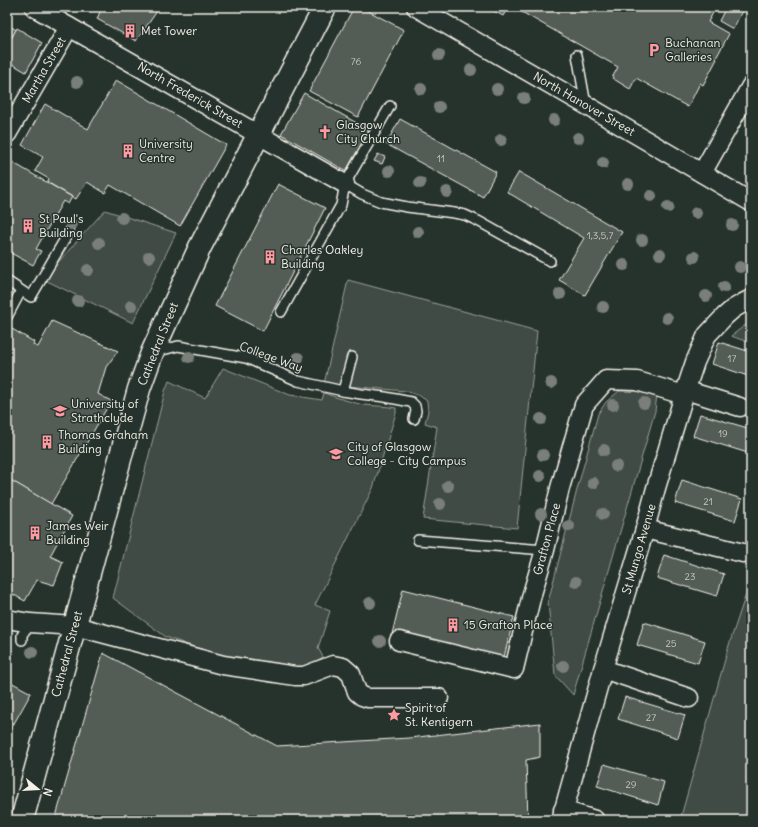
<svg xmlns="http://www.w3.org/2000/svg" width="758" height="827" viewBox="0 0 758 827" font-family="Delius,sans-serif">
	<rect width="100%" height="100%" fill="#26332d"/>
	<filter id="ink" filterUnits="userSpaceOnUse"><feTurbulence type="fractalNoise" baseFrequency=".025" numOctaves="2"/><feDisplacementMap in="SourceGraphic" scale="8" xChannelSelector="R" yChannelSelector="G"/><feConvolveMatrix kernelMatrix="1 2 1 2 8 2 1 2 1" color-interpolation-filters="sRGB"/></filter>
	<g filter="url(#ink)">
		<g fill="#414b45" stroke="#9a9e96">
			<path d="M105 210 176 233 133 323 43 279Z"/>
			<path d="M348 280 537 331 517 528 423 519 437 427 425 423 428 411 427 401 420 396 406 391 324 384Z"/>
			<path d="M751 321V343L731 336Z"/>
			<path d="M223 368 290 395 322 400 324 393C337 398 351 402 364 405 375 406 386 406 396 408V413L373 488 315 605 330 611 318 648 323 657 302 670 225 658 166 637 113 598 165 391 169 381 205 398Z"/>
			<path d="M619 391H638L657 394 655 411 573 695 555 675 548 602 578 486 598 414 606 402Z"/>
			<path d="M751 579V820H680L729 645Z"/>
		</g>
		<g fill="#525c55" stroke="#f4f1e8">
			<path d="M102 7H160L136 41 97 19Z"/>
			<path d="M354 7H361L404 30 358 117 309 91Z"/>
			<path d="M487 7H508L503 16Z"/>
			<path d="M513 7H716L708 22 729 34 716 58 717 59 703 85 700 83 688 107 636 78 630 89 612 78 618 67Z"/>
			<path d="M722 7H739L743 9 733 29 719 21 725 9Z"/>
			<path d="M7 24 16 30 7 46Z"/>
			<path d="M17 28 42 43 26 72 7 61V46Z"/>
			<path d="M116 80 226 145 180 226 110 185 105 193 87 182 76 199 47 182 49 179 35 171 43 157 22 145 45 104 88 129Z"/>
			<path d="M304 93 369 130 346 171 281 134Z"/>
			<path d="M400 119 496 172 483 197 386 144Z"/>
			<path d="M378 154 385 157 382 164 374 161Z"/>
			<path d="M10 161 72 197 68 204 63 201 36 249 41 251 33 265 7 251V166Z"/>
			<path d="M519 172 622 232 585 295 559 280 584 238 507 192Z"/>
			<path d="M278 184 325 208 263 331 215 306Z"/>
			<path d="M52 321 118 351 106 367 98 394 111 401 51 504 7 478V406L10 400 7 398V326L34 342 33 345 38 347Z"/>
			<path d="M719 342 751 352V377L712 364Z"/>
			<path d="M700 414 751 429V454L693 436Z"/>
			<path d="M7 478 72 516 50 556 63 562 54 585 37 580 25 601 7 591Z"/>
			<path d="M682 480 742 499 735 521 675 503Z"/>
			<path d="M664 555 724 574 717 596 657 578Z"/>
			<path d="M403 589 514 617 503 661 392 634Z"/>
			<path d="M644 622 705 641 698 663 637 645Z"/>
			<path d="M103 653 277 746 409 738 540 723V757L526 760 528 820H55Z"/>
			<path d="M7 680 31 693 7 736Z"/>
			<path d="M625 697 685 715 678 738 618 719Z"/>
			<path d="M604 764 664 782 658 805 597 786Z"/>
		</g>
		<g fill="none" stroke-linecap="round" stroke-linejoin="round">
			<g stroke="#f4f1e8" stroke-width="12">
				<g id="lane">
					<path d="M577 55 586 105"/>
					<path d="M345 184 362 194 381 202 407 207 454 213 465 215 478 221 550 261"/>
					<path d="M7 281 31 297 69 232"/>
					<path d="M281 312 341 205 345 184 390 106"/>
					<path d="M7 317 21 291"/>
					<path d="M155 352 178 346 246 358 298 381 343 391 361 394 385 397 411 402 415 406 416 411 414 419"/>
					<path d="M343 391 352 357"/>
					<path d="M418 540 545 550"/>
					<path d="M22 640V635L30 623"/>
				</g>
			</g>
			<g stroke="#f4f1e8" stroke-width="21">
				<g id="street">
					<path d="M34 7 345 184"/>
					<path d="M416 7 586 105 751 202"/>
					<path d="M7 134 69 27"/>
					<path d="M702 173 751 86"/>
					<path d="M685 390 740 407"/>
					<path d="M645 529 743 553"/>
					<path d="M7 619 30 623 75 626 223 665 276 673 295 676H304L333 665 343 667 351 674 357 692 362 696 368 698H439"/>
					<path d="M399 641 514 669 532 594 545 550 560 488 584 405 606 380 637 381 684 395"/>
					<path d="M603 669 689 698"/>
					<path d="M563 810 595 820"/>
					<path d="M561 820 603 669 645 529 656 488 684 395 695 362 707 335 725 316 733 309 743 303 751 299"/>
				</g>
			</g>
			<g stroke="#f4f1e8" stroke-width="25">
				<path id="secondary" d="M22 820 139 389 152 353 200 247 325 7"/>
			</g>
			<use href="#lane" stroke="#26332d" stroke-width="9"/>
			<use href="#street" stroke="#26332d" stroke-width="18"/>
			<use href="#secondary" stroke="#26332d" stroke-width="22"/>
		</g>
		<g fill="#7a8079">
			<circle cx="439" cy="55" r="6"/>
			<circle cx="471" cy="70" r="6"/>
			<circle cx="77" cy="82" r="6"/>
			<circle cx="421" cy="89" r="6"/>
			<circle cx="497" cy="89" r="6"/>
			<circle cx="524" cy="98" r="6"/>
			<circle cx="439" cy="107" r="6"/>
			<circle cx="554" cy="120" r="6"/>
			<circle cx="578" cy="138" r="6"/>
			<circle cx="501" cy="140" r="6"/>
			<circle cx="603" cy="163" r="6"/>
			<circle cx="389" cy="171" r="6"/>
			<circle cx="420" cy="183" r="6"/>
			<circle cx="628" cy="184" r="6"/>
			<circle cx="447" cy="192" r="6"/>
			<circle cx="651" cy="196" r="6"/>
			<circle cx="668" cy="207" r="6"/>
			<circle cx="696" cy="213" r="6"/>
			<circle cx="122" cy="218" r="6"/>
			<circle cx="71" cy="224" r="6"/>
			<circle cx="732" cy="225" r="6"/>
			<circle cx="418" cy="232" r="6"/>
			<circle cx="642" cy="240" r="6"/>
			<circle cx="99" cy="243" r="6"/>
			<circle cx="660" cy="254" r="6"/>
			<circle cx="149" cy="257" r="6"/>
			<circle cx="694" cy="257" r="6"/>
			<circle cx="624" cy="265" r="6"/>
			<circle cx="740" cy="267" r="6"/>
			<circle cx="88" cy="270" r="6"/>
			<circle cx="724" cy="287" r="6"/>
			<circle cx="560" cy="294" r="6"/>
			<circle cx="706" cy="296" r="6"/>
			<circle cx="78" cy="301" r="6"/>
			<circle cx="131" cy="306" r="6"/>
			<circle cx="603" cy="307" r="6"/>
			<circle cx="667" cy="318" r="6"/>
			<circle cx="189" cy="357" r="6"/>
			<circle cx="298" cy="358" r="6"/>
			<circle cx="551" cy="383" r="6"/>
			<circle cx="644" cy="403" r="6"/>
			<circle cx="613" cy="405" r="6"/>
			<circle cx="541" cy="419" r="6"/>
			<circle cx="604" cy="450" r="6"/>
			<circle cx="543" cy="455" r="6"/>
			<circle cx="616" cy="466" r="6"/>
			<circle cx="540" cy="476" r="6"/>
			<circle cx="593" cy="483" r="6"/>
			<circle cx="448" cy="486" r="6"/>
			<circle cx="440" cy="504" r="6"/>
			<circle cx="541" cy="514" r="6"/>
			<circle cx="603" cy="514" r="6"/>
			<circle cx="569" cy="526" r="6"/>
			<circle cx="576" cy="582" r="6"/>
			<circle cx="370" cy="603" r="6"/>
			<circle cx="380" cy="641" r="6"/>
			<circle cx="32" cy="652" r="6"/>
			<circle cx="563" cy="666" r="6"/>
		</g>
	</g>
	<defs>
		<g id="building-bare" transform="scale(1.08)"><path d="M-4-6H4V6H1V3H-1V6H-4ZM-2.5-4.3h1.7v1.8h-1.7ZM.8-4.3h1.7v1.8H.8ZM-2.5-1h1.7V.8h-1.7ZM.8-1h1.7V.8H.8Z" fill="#ff9aa2" stroke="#26332d" stroke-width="2.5" paint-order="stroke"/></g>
		<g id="parking-bare" transform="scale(1.08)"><path d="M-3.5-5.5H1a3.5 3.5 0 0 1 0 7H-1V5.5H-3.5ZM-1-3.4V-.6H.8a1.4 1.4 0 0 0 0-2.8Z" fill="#ff9aa2" stroke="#26332d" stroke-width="2.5" paint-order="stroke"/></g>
		<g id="church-bare" transform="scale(1.08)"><path d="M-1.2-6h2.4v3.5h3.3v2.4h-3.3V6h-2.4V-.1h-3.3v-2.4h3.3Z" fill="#ff9aa2" stroke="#26332d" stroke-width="2.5" paint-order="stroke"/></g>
		<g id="university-bare" transform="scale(1.08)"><path d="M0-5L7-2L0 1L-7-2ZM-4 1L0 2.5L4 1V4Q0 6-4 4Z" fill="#ff9aa2" stroke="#26332d" stroke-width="2.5" paint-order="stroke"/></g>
		<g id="sight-bare" transform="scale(1.08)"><path d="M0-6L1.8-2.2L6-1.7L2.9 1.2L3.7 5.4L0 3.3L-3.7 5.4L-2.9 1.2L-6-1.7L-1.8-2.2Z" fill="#ff9aa2" stroke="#26332d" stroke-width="2.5" paint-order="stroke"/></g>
	</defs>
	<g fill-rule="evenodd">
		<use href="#building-bare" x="130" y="31"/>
		<use href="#parking-bare" x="654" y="50"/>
		<use href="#church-bare" x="325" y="132"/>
		<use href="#building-bare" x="128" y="151"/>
		<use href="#building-bare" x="28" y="226"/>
		<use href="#building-bare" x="270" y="257"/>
		<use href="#university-bare" x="60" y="411"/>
		<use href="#building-bare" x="47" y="442"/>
		<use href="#university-bare" x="336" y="454"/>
		<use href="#building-bare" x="35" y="533"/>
		<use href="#building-bare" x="453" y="625"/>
		<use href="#sight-bare" x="394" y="715"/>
	</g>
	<g text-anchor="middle" stroke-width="3" stroke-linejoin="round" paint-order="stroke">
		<g font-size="10" fill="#ccccc3">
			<text x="356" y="65">76</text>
			<text x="441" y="162">11</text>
			<text x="600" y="239">1,3,5,7</text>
			<text x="732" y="362">17</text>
			<text x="723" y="437">19</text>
			<text x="708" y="505">21</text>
			<text x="690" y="580">23</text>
			<text x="671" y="647">25</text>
			<text x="651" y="721">27</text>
			<text x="631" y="788">29</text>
		</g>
		<g font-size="12" fill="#f4f1e8" stroke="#26332d" text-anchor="start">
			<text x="141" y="35">Met Tower</text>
			<text x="665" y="47">Buchanan<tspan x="665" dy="14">Galleries</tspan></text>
			<text x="336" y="129">Glasgow<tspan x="336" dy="14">City Church</tspan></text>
			<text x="139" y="148">University<tspan x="139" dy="14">Centre</tspan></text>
			<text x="39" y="223">St Paul's<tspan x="39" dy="14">Building</tspan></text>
			<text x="281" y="254">Charles Oakley<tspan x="281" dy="14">Building</tspan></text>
			<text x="71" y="408">University of<tspan x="71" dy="14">Strathclyde</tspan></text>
			<text x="58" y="439">Thomas Graham<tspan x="58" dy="14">Building</tspan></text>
			<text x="347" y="451">City of Glasgow<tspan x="347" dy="14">College - City Campus</tspan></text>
			<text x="46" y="530">James Weir<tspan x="46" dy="14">Building</tspan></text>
			<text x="464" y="629">15 Grafton Place</text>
			<text x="405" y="712">Spirit of<tspan x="405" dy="14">St. Kentigern</tspan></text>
		</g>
		<g font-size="12" fill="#f4f1e8" stroke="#26332d">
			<text transform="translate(44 70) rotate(-60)" y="4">Martha Street</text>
			<text transform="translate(190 95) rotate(30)" y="4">North Frederick Street</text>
			<text transform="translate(584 104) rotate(30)" y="4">North Hanover Street</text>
			<text transform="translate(158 344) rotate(-68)" y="4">Cathedral Street</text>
			<text transform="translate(271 357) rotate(20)" y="4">College Way</text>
			<text transform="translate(547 539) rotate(-75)" y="4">Grafton Place</text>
			<text transform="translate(639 549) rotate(-74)" y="4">St Mungo Avenue</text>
			<text transform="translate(67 654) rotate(-75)" y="4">Cathedral Street</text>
		</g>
	</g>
	<rect width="758" height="827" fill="none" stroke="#26332d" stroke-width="24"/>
	<rect x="12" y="12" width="734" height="803" fill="none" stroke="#f4f1e8" stroke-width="1.5" filter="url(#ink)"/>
	<g transform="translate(38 789) rotate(108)" stroke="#26332d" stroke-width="3" paint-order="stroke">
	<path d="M0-3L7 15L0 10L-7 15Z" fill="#f4f1e8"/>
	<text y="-6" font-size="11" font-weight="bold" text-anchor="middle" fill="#f4f1e8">N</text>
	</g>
</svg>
